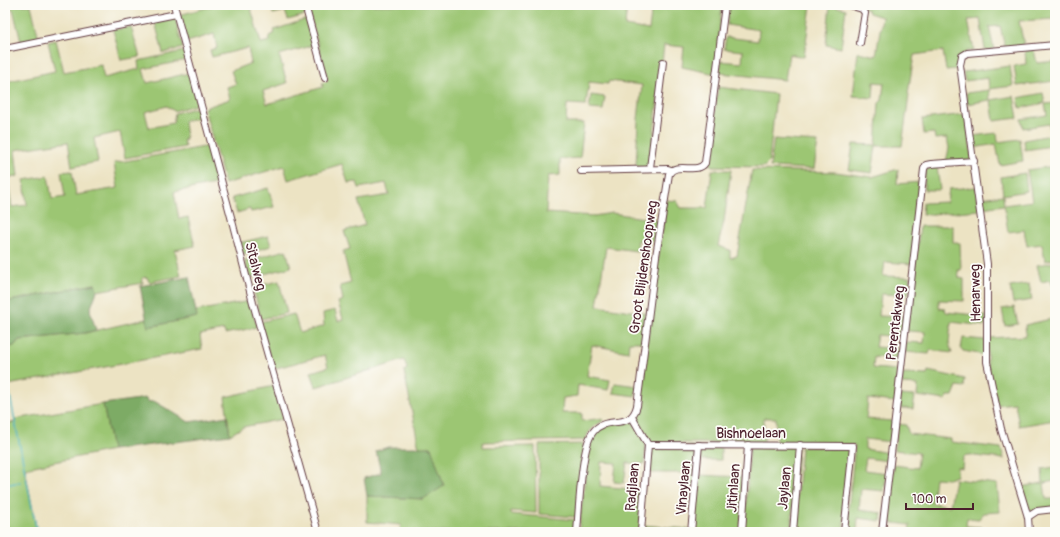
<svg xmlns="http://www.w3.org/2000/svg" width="1060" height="537" viewBox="0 0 1060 537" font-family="Pangolin,sans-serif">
	<rect width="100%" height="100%" fill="#fdfcf7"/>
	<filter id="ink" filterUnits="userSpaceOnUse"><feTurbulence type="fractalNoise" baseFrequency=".025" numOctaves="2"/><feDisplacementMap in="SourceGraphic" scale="8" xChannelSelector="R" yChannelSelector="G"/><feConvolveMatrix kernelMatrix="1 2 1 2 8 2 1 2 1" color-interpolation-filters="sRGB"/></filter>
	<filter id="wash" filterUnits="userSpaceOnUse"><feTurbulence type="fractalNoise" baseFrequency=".012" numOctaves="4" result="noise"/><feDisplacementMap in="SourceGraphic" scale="16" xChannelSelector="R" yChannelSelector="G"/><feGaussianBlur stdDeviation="0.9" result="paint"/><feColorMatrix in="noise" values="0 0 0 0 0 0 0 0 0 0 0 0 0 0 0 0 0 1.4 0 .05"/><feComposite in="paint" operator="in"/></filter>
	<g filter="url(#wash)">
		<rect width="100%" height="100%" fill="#ece3c3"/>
		<g fill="#9cc673" stroke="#73724f">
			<path d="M5 5H31L39 39 21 42 13 9 5 10Z"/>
			<path d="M216 5H250L261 43 270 41 269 36 275 33 274 30 307 19 315 45 279 55 287 83 263 91 267 104 323 87 322 83 328 81 307 5H627L625 26 649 30 652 5H722L715 74 682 67 684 47 664 45 650 168 636 167 638 119 642 85 609 81 608 84 589 82 586 105 567 104 566 123H584L580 158 560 159V175L548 176 546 213 594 216 612 213 657 220 653 242 638 240 637 251 606 247 597 306 646 313 643 342H629L628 352 592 345 587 376 610 380 608 390 578 385 577 396 563 398 562 413H582V421L603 418V421C594 426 589 430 585 440L483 442V447L535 446 536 513 511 511V514L576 520 575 532H400L401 525 367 522V496L423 499 431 447 419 448 404 371 407 369 404 360 316 387 311 372 328 367 325 355 273 369 260 322 294 314 300 333 324 326 323 313 335 310 338 321 343 319 338 302 343 300 340 286 351 283 343 251 350 249 344 231 365 225 358 200 389 195 386 183 359 188 357 182 348 183 342 164 288 180 284 166 225 184 204 108 230 99 227 87 236 84 231 71 251 63 248 48 212 57 210 50 217 48 214 34 187 42 179 15Z"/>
			<path d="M271 5H303L306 15 288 20 285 11 273 14Z"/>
			<path d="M729 5H811L804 57 789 54 785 80 720 73 721 61 742 63 743 51 724 49 726 37 758 41 759 30 727 25Z"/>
			<path d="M830 5 846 9 841 48 826 45Z"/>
			<path d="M863 5H1055V19L1019 21 1024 45 1005 48 1000 26 989 27 994 49 985 50 980 19 968 20 974 51H967L956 69 946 70 943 51 914 55 908 93 909 95 902 146H876L872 173 849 170 853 144 876 145 879 103 882 100 884 83 874 82 873 98 853 96 858 52 876 56 882 17 869 13 868 10 863 8Z"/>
			<path d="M173 16 175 18 183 48 163 53 155 22 158 19Z"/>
			<path d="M131 27 140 57 121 60 113 30Z"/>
			<path d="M56 40 64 72 101 65 104 78 139 69 138 61 184 51 187 60 143 69 147 83 189 73 198 104 174 111 167 106 145 112 149 128 173 123 175 113 199 107 201 117 184 121 186 139 183 140 185 147 125 158 120 132 94 138 98 162 72 167 68 142 15 150 18 176 5 179V82L55 71 48 42Z"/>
			<path d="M1034 50 1037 63 1055 61V81L1017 86 1014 66 1026 64 1025 51Z"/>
			<path d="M1010 66 1013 86 989 89 988 78 965 81 963 72Z"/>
			<path d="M718 87 776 94 769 162 764 167 712 166 709 163Z"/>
			<path d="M989 90 990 100 967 104 966 93Z"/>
			<path d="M1043 93 1045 103 1020 108 1018 98Z"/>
			<path d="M591 95 605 97 603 110 589 109Z"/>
			<path d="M1014 96 1018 118 994 121 991 100Z"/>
			<path d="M1055 103V159L1052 146 1025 150 1024 140 1051 135 1049 124 1023 128 1021 119 1047 115 1045 104Z"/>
			<path d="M966 114 972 160 946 162 949 148 947 138 935 139 934 133 924 134 922 119Z"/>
			<path d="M997 133 998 142 1020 139 1023 161 1000 165 996 144 973 148 972 136Z"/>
			<path d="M774 139 818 142 814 169 770 167Z"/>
			<path d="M210 146 220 183 174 192 179 219 188 217 195 246 175 250 181 276 149 282 147 277 142 278 143 283 97 291 95 284 5 302V182L8 181 12 207 27 205 24 180 48 176 52 199 65 197 61 172 72 171 76 195 118 188 114 163Z"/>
			<path d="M937 166 940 190H924L925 173 927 169Z"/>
			<path d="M1055 166V259L1045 261 1042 244 1027 246 1024 230 1008 232 1004 205 982 208 981 198 1003 195 1001 177 1025 173 1027 191 1003 195 1004 205 1032 201 1027 170Z"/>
			<path d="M898 169 897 184 920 182 912 264 885 262 883 276 910 277 908 295 881 294 879 316 905 317 902 337 877 335 875 347 902 349 901 359 874 357 873 368 898 370 895 402 868 399 866 419 893 421 891 442 865 439V449L889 453 888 461 866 458 864 470 887 473 884 491 861 489 859 510 882 513 881 521 858 518 857 532H846L855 445 776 444V418H764V443H649L635 417 638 411 666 200 677 201 681 208H707L712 170H731L724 221 718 246 730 250V258L737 256 752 170 835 172 872 177Z"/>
			<path d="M976 187 979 210 922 215 923 203 947 202 949 189Z"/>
			<path d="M268 188 274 207 251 212 250 209 237 213 232 198Z"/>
			<path d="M920 226H953V242L960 243 961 270H958L959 278 964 279V301L939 300V308L945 309 946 312 986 316 985 326 951 322 949 343 952 353 930 350 929 354 905 352 906 342 924 343 925 332 907 331Z"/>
			<path d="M268 236 271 246 243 254 239 243Z"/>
			<path d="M286 250 291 267 249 278 245 261Z"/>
			<path d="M1055 262V298L1051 280 1041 282 1037 265Z"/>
			<path d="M279 281 287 313 261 319 253 287Z"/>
			<path d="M1029 284 1032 300 1013 303 1010 287Z"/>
			<path d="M250 301 257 327 225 334 224 330 200 335 202 349 8 385 10 394 5 395V348L14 346 19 340 85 333 146 319 148 327 196 317V311Z"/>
			<path d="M1014 307 1018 324 1005 326 1002 309Z"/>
			<path d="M1055 318V420L1019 426 1015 403 997 405 987 362 988 338 1026 336 1025 325Z"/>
			<path d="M963 338 985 340 984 355 963 351 961 348Z"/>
			<path d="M928 371 965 379 964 387 957 386 953 396H947L946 400 917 396 918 385 902 384 903 374 927 375Z"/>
			<path d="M615 383 637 386 635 396 613 393Z"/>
			<path d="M274 386 283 419 243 427 230 435 225 397Z"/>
			<path d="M900 395 915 396 913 409 899 408Z"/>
			<path d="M103 404 112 450 25 468 37 532H14L5 524V424L15 422V419Z"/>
			<path d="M632 419 646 444 644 464 627 463 624 483 614 482 616 463 601 462 600 486 643 490 639 532H597L579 529 589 445 599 427Z"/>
			<path d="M898 424 906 425 909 434 951 439V442L1001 448 1004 459 966 455 963 458 962 468 957 467V476L948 479 935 478 932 503 950 506 955 479 997 484 1000 512 984 513 979 519 967 518 966 526 982 527 984 532H909L910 525 885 522 894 465 917 468 919 453 894 450Z"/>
			<path d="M582 444 584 446 576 517 539 514V445Z"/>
			<path d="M697 446 694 486 685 485 686 473H648L650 447Z"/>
			<path d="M700 447H721V460H699Z"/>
			<path d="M750 447H798L791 532H744Z"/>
			<path d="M801 447 851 448 843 532H794Z"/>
			<path d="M1055 467V481L1044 483 1046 499H1055V508L1030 511 1027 509 1021 487 1043 483 1042 469Z"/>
			<path d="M698 475 744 477 740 532H693Z"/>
			<path d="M643 525 690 529 689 532H642Z"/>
		</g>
		<g fill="#7dab65" stroke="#646548">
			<path d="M189 277 197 317 148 327 140 286Z"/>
			<path d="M95 284 97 291 90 310 96 330 85 333 19 340 14 346 5 348V302Z"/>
			<path d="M146 398 149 402 154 401 189 422 227 416 230 435 112 450 103 404Z"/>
			<path d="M388 447H431L444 486 423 499 367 496 364 478 381 473 376 451Z"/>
		</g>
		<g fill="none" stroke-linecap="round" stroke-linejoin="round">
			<g stroke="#3fafba" stroke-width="1.5">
				<path d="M5 371 37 532"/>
				<path d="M5 485 20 482"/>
			</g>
		</g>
	</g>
	<g filter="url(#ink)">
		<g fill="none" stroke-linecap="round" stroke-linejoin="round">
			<g stroke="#623c42" stroke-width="8">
				<g id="minor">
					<path d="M174 5 231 217 253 303 318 532"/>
					<path d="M305 5 325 78"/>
					<path d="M849 5 862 9 865 13 860 43"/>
					<path d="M5 49 176 14"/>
					<path d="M650 168 663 62"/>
					<path d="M581 171 668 169 671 170"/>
					<path d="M632 417 648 445"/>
					<path d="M648 445 853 446 844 532"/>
					<path d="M1028 517 1037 511 1055 509"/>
					<path d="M577 532C579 511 581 446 593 432 606 414 630 432 637 406L656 256 669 174C676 161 697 175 705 163L725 5"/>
					<path d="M641 532 648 445"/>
					<path d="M691 532 699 445"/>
					<path d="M742 532 748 445"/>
					<path d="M793 532 800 445"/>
					<path d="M882 532 924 169 926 165 931 164 974 161"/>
					<path d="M1029 532 1028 517 1001 429 987 362V264L960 65 962 56 967 53 1055 45"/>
				</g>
			</g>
			<use href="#minor" stroke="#fff" stroke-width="6"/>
		</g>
	</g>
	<g text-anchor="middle" stroke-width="3.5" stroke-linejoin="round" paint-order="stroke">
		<g font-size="14" fill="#4a1f2b" stroke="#fdfcf7">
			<text transform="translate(256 266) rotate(76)" y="5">Sitalweg</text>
			<text transform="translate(643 267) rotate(-82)" y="5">Groot Blijdenshoopweg</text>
			<text transform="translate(975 293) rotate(-91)" y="5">Henarweg</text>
			<text transform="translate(895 323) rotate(-83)" y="5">Perentakweg</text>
			<text x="751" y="438">Bishnoelaan</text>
			<text transform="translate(632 487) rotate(-85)" y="5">Radjlaan</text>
			<text transform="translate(683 488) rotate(-85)" y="5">Vinaylaan</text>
			<text transform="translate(733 488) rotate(-86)" y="5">Jitinlaan</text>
			<text transform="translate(784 488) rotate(-85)" y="5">Jaylaan</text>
		</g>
	</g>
	<rect width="1060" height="537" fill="none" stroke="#fdfcf7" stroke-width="20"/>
	<path d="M906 503v6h67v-6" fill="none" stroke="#4a1f2b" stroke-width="2"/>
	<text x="912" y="503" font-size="12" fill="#4a1f2b" stroke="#fdfcf7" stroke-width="3" paint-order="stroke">100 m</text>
</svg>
